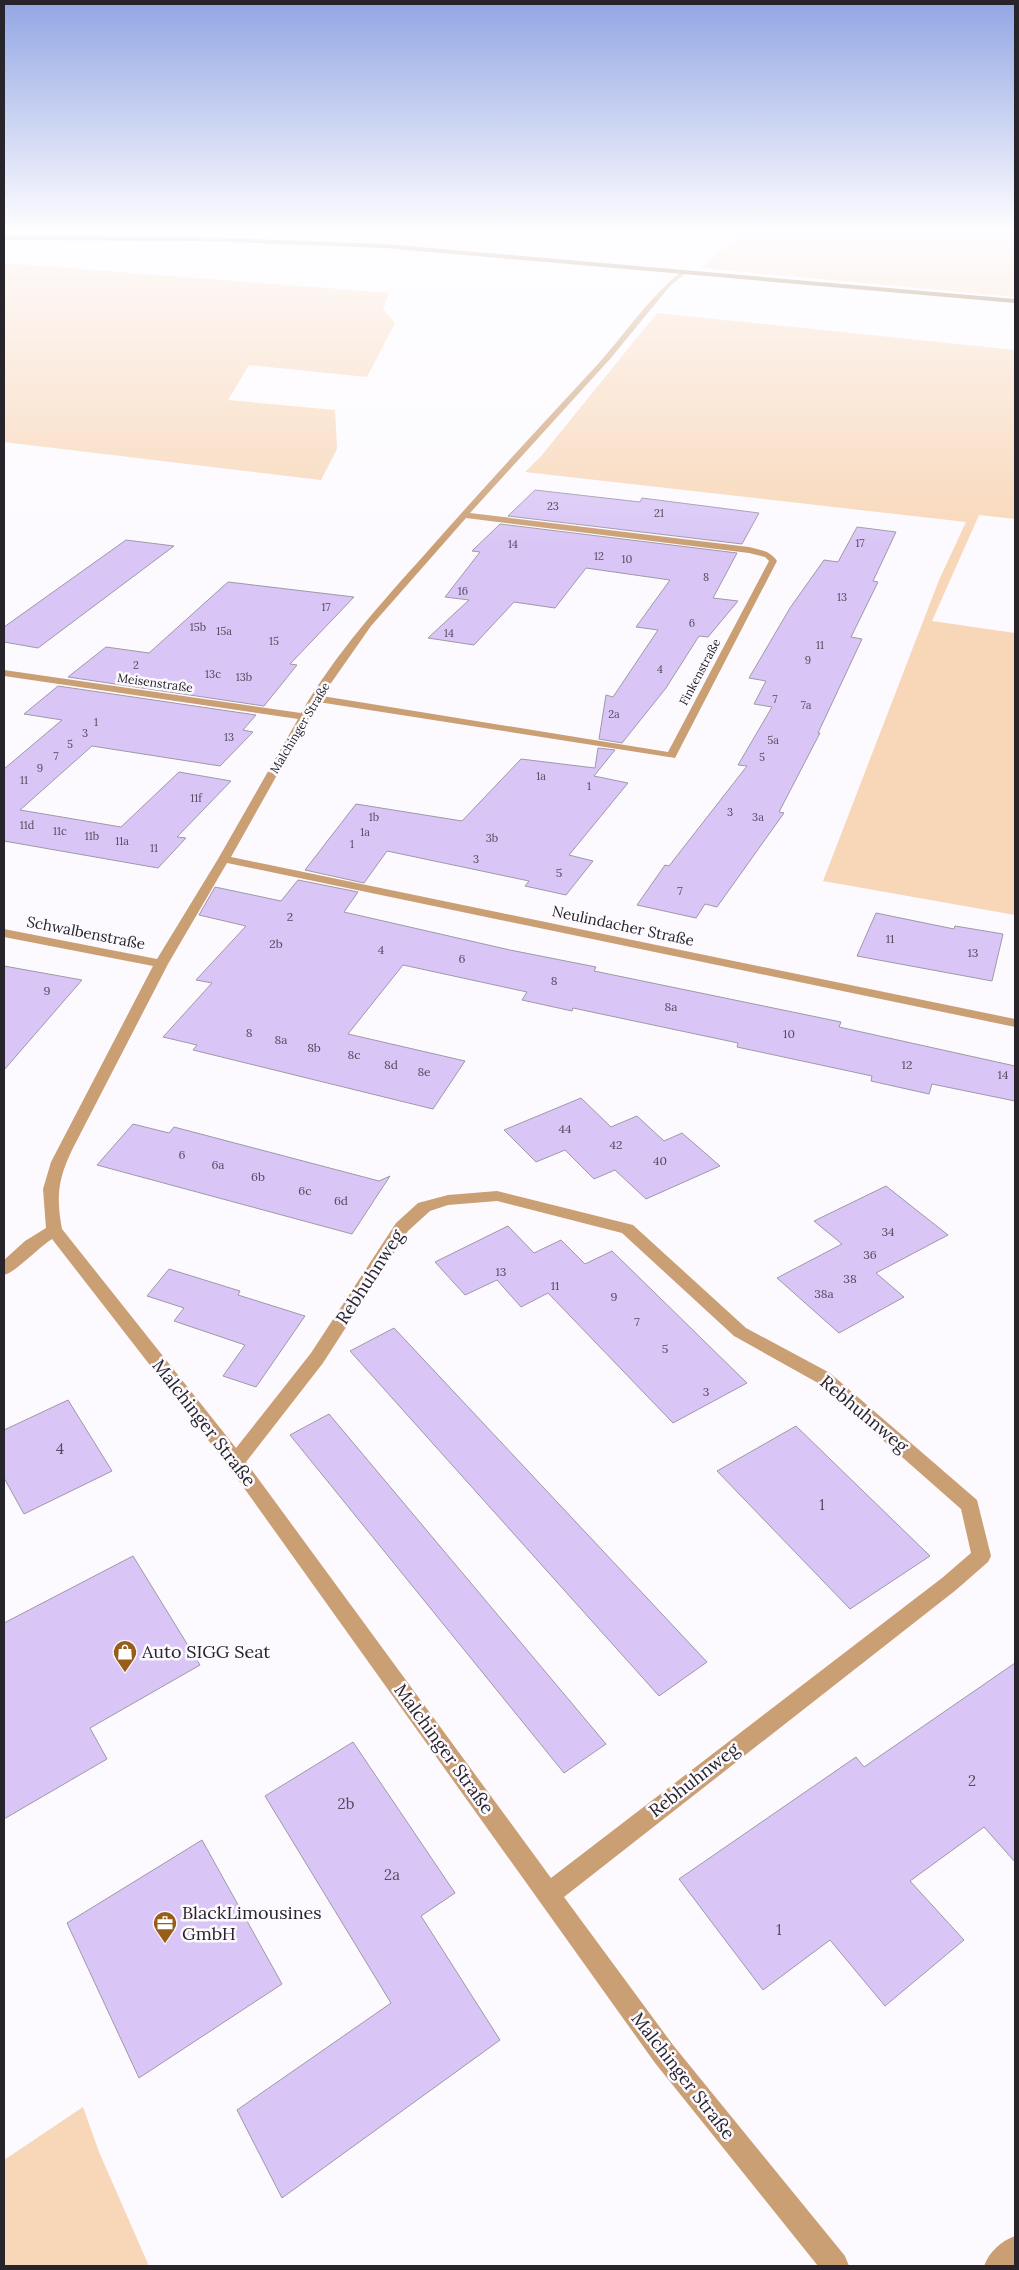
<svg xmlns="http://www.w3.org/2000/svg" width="1019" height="2270" viewBox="0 0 1019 2270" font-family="Lora,serif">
	<rect width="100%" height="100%" fill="#fcfafe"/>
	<g fill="#f8d7b8">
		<path d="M745 229H1015V297L702 268Z"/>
		<path d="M4 263 389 293 383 309 395 323 367 377 249 365 228 400 335 410 337 449 321 480 4 442Z"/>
		<path d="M657 313 1015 350V519L979 515 932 621 1015 633V915L823 881 939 580 966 522 525 472 542 455Z"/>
		<path d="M83 2107 99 2152 149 2266H4V2160Z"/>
	</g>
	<g fill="#d9c6f6" stroke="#9f98a9">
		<path d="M535 490 640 502 642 498 759 513 742 544 508 516Z"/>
		<path d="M500 524 737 553 713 598 738 601 708 637 699 636 666 688 622 743 599 739 606 695 613 697 658 630 636 627 670 580 586 568 555 608 514 602 474 645 428 638 469 600 445 597 480 552 472 551Z"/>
		<path d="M857 527 896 532 873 581 878 582 851 637 862 639 818 733H820L779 812 784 813 717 907 705 904 696 918 637 905 665 865 669 866 747 766 738 765 772 707 754 704 766 681 749 678 790 608 824 560 838 562Z"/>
		<path d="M126 540 174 546 38 648 4 642V627Z"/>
		<path d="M228 582 354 597 290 664 297 665 264 706 68 677 106 647 149 653Z"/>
		<path d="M58 686 256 715 243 730 253 732 220 766 92 746 20 810 121 827 179 772 231 781 177 837 186 838 158 868 4 841V769L62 720 24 714Z"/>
		<path d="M598 748 615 750 594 776 628 783 569 855 593 861 566 895 525 886 529 881 387 851 364 883 305 870 356 804 462 821 521 759 595 768Z"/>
		<path d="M298 880 358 892 344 912 510 950 596 967 594 971 841 1022 839 1027 1015 1066V1101L932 1084 929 1094 871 1081 872 1076 737 1047 738 1043 573 1008 572 1011 522 1000 527 992 403 965 348 1034 465 1061 433 1109 193 1050 197 1045 163 1037 212 983 196 980 246 926 199 915 215 887 281 901Z"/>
		<path d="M876 913 954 929 955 926 1003 934 992 981 857 956Z"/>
		<path d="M4 966 82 980 4 1070Z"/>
		<path d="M581 1098 611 1127 637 1116 664 1141 682 1133 720 1166 646 1199 615 1170 594 1179 565 1150 536 1162 504 1130Z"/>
		<path d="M133 1124 169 1133 174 1127 379 1181 390 1176 352 1234 97 1165Z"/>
		<path d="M886 1186 948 1235 876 1273 904 1297 839 1333 777 1278 842 1244 814 1221Z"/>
		<path d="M508 1226 534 1253 561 1240 585 1264 612 1251 747 1383 673 1423 548 1293 521 1307 497 1280 465 1295 435 1262Z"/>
		<path d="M169 1269 240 1291 238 1295 305 1316 256 1387 223 1376 245 1345 174 1321 184 1308 147 1296Z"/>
		<path d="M394 1328 707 1662 659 1696 350 1351Z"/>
		<path d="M68 1400 112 1471 24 1514 4 1478V1430Z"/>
		<path d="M329 1414 606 1744 564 1773 290 1435Z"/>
		<path d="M796 1426 930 1556 850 1609 717 1471Z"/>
		<path d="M133 1556 200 1665 90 1728 107 1759 4 1819V1623Z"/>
		<path d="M1015 1663V1862L984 1827 910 1881 964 1940 885 2006 830 1940 763 1990 679 1879 856 1757 864 1767Z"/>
		<path d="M353 1742 455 1893 421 1916 500 2040 282 2198 237 2110 391 2003 265 1796Z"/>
		<path d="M202 1840 282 1984 139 2078 67 1923Z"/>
	</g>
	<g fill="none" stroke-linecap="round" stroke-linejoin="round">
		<g fill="#cb9f74" fill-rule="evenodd">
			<path d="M682 271 687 272 670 286 610 359 470 513 749 547C761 550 770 551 777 561L675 758 318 702 231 857 1015 1019V1027L227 863 168 964 72 1150C58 1179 56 1197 62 1229L236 1448 311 1353 396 1223 418 1203 448 1195 497 1191 633 1225 746 1328 830 1373 977 1500 991 1556 988 1562 956 1590 564 1897 673 2045 845 2256 849 2266H818L655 2063 229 1467 52 1239C39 1247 16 1272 4 1275V1260L25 1241 46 1228 43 1189 51 1162 153 966 4 937V929L157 959 218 859 298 719 4 676V670L301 713C335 654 381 603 426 553 478 494 532 435 586 377 619 343 645 301 682 271ZM466 518 749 553 765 557 769 561 668 752 322 696 371 626ZM497 1201 622 1233 734 1336 818 1383 961 1509 971 1553 942 1578 551 1878 246 1462 323 1363 408 1231 430 1211 448 1205Z"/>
			<path d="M1015 2236V2266H984C989 2252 1001 2241 1015 2236Z"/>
		</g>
		<path fill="#875928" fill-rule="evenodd" d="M4 236 200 237 385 244 1015 299V303L385 248 200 241 4 240Z"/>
	</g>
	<linearGradient id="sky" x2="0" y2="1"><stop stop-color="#92a6e4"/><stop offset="0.42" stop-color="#fefdff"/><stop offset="1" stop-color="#fefdff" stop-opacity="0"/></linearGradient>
	<rect width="1019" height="547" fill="url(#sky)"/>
	<defs>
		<g id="shop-pin" transform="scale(1.25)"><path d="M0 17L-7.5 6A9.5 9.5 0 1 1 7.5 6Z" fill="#975e1b" stroke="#fcfafe"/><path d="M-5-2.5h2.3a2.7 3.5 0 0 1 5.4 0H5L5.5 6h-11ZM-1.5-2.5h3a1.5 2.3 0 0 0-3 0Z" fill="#fff"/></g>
		<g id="office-pin" transform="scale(1.25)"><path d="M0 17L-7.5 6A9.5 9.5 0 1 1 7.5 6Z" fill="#975e1b" stroke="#fcfafe"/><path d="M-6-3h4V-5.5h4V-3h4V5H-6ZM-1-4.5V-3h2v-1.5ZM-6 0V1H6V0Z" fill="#fff"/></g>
	</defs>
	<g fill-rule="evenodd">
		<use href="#shop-pin" x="125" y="1652"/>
		<use href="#office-pin" x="165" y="1923"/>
	</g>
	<g text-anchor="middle" stroke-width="5" stroke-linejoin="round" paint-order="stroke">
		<g font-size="11" fill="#544c5e">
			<text x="553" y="510">23</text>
			<text x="659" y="517">21</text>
			<text x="860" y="547">17</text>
			<text x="513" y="548">14</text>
			<text x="599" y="560">12</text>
			<text x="627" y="563">10</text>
			<text x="706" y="581">8</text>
			<text x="463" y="595">16</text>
			<text x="842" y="601">13</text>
			<text x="326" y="611">17</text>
			<text x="692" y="627">6</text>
			<text x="198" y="631">15b</text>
			<text x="224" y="635">15a</text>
			<text x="449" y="637">14</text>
			<text x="274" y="645">15</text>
			<text x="820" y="649">11</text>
			<text x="808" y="664">9</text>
			<text x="136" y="669">2</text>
			<text x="660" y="673">4</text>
			<text x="213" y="678">13c</text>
			<text x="244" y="681">13b</text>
			<text x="775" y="703">7</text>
			<text x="806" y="709">7a</text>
			<text x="614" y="718">2a</text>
			<text x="96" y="726">1</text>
			<text x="85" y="737">3</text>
			<text x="229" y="741">13</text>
			<text x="773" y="744">5a</text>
			<text x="70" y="748">5</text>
			<text x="56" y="760">7</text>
			<text x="762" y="761">5</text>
			<text x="40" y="772">9</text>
			<text x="541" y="780">1a</text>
			<text x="24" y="784">11</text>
			<text x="589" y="790">1</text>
			<text x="196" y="802">11f</text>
			<text x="730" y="816">3</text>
			<text x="374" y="821">1b</text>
			<text x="758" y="821">3a</text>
			<text x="27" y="829">11d</text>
			<text x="60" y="835">11c</text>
			<text x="365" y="836">1a</text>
			<text x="92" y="840">11b</text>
			<text x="492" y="842">3b</text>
			<text x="122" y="845">11a</text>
			<text x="352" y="848">1</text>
			<text x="154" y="852">11</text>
			<text x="476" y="863">3</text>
		</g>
		<g font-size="12" fill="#27242b" stroke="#fcfafe">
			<text transform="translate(700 672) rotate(-62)" y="4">Finkenstraße</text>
			<text transform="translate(155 683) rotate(8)" y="4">Meisenstraße</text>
			<text transform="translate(300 728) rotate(-59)" y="4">Malchinger Straße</text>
		</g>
		<g font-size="12" fill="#544c5e">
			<text x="559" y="877">5</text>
			<text x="680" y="895">7</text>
			<text x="290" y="921">2</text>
			<text x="890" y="943">11</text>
			<text x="276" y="948">2b</text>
			<text x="381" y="954">4</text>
			<text x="973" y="957">13</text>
			<text x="462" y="963">6</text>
			<text x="554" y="985">8</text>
			<text x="47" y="995">9</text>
			<text x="671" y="1011">8a</text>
			<text x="249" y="1037">8</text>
			<text x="789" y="1038">10</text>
			<text x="281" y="1044">8a</text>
			<text x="314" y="1052">8b</text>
			<text x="354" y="1059">8c</text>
			<text x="391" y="1069">8d</text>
			<text x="907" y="1069">12</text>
			<text x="424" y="1076">8e</text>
			<text x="1003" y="1079">14</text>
			<text x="565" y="1133">44</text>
			<text x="616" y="1149">42</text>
			<text x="182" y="1159">6</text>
			<text x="660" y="1165">40</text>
			<text x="218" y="1169">6a</text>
			<text x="258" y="1181">6b</text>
			<text x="305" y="1195">6c</text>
			<text x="341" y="1205">6d</text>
			<text x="888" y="1236">34</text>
			<text x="870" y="1259">36</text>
			<text x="501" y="1276">13</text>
			<text x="850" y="1283">38</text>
			<text x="555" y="1290">11</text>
			<text x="824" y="1298">38a</text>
			<text x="614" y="1301">9</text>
			<text x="637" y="1326">7</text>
			<text x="665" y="1353">5</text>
			<text x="706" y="1396">3</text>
		</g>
		<g font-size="15" fill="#27242b" stroke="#fcfafe">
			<text transform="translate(623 926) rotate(12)" y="5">Neulindacher Straße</text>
			<text transform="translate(86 933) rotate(11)" y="5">Schwalbenstraße</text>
		</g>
		<g font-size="15" fill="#544c5e">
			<text x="60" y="1454">4</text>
			<text x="822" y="1510">1</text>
			<text x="972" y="1786">2</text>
			<text x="346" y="1809">2b</text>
			<text x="392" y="1880">2a</text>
			<text x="779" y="1935">1</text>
		</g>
		<g font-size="18" fill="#27242b" stroke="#fcfafe">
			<text transform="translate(370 1277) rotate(-57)" y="6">Rebhuhnweg</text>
			<text transform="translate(864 1414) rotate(40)" y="6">Rebhuhnweg</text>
			<text transform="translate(204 1423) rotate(52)" y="6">Malchinger Straße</text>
			<text transform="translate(444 1749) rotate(54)" y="6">Malchinger Straße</text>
			<text transform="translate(694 1780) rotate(-38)" y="6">Rebhuhnweg</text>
			<text transform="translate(683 2076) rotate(52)" y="6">Malchinger Straße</text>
		</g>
		<g font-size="18" fill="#27242b" stroke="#fcfafe" text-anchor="start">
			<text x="142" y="1658">Auto SIGG Seat</text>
			<text x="182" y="1919">BlackLimousines<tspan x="182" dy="21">GmbH</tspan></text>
		</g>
	</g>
	<rect width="1019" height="2270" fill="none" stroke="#27242b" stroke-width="10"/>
</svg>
